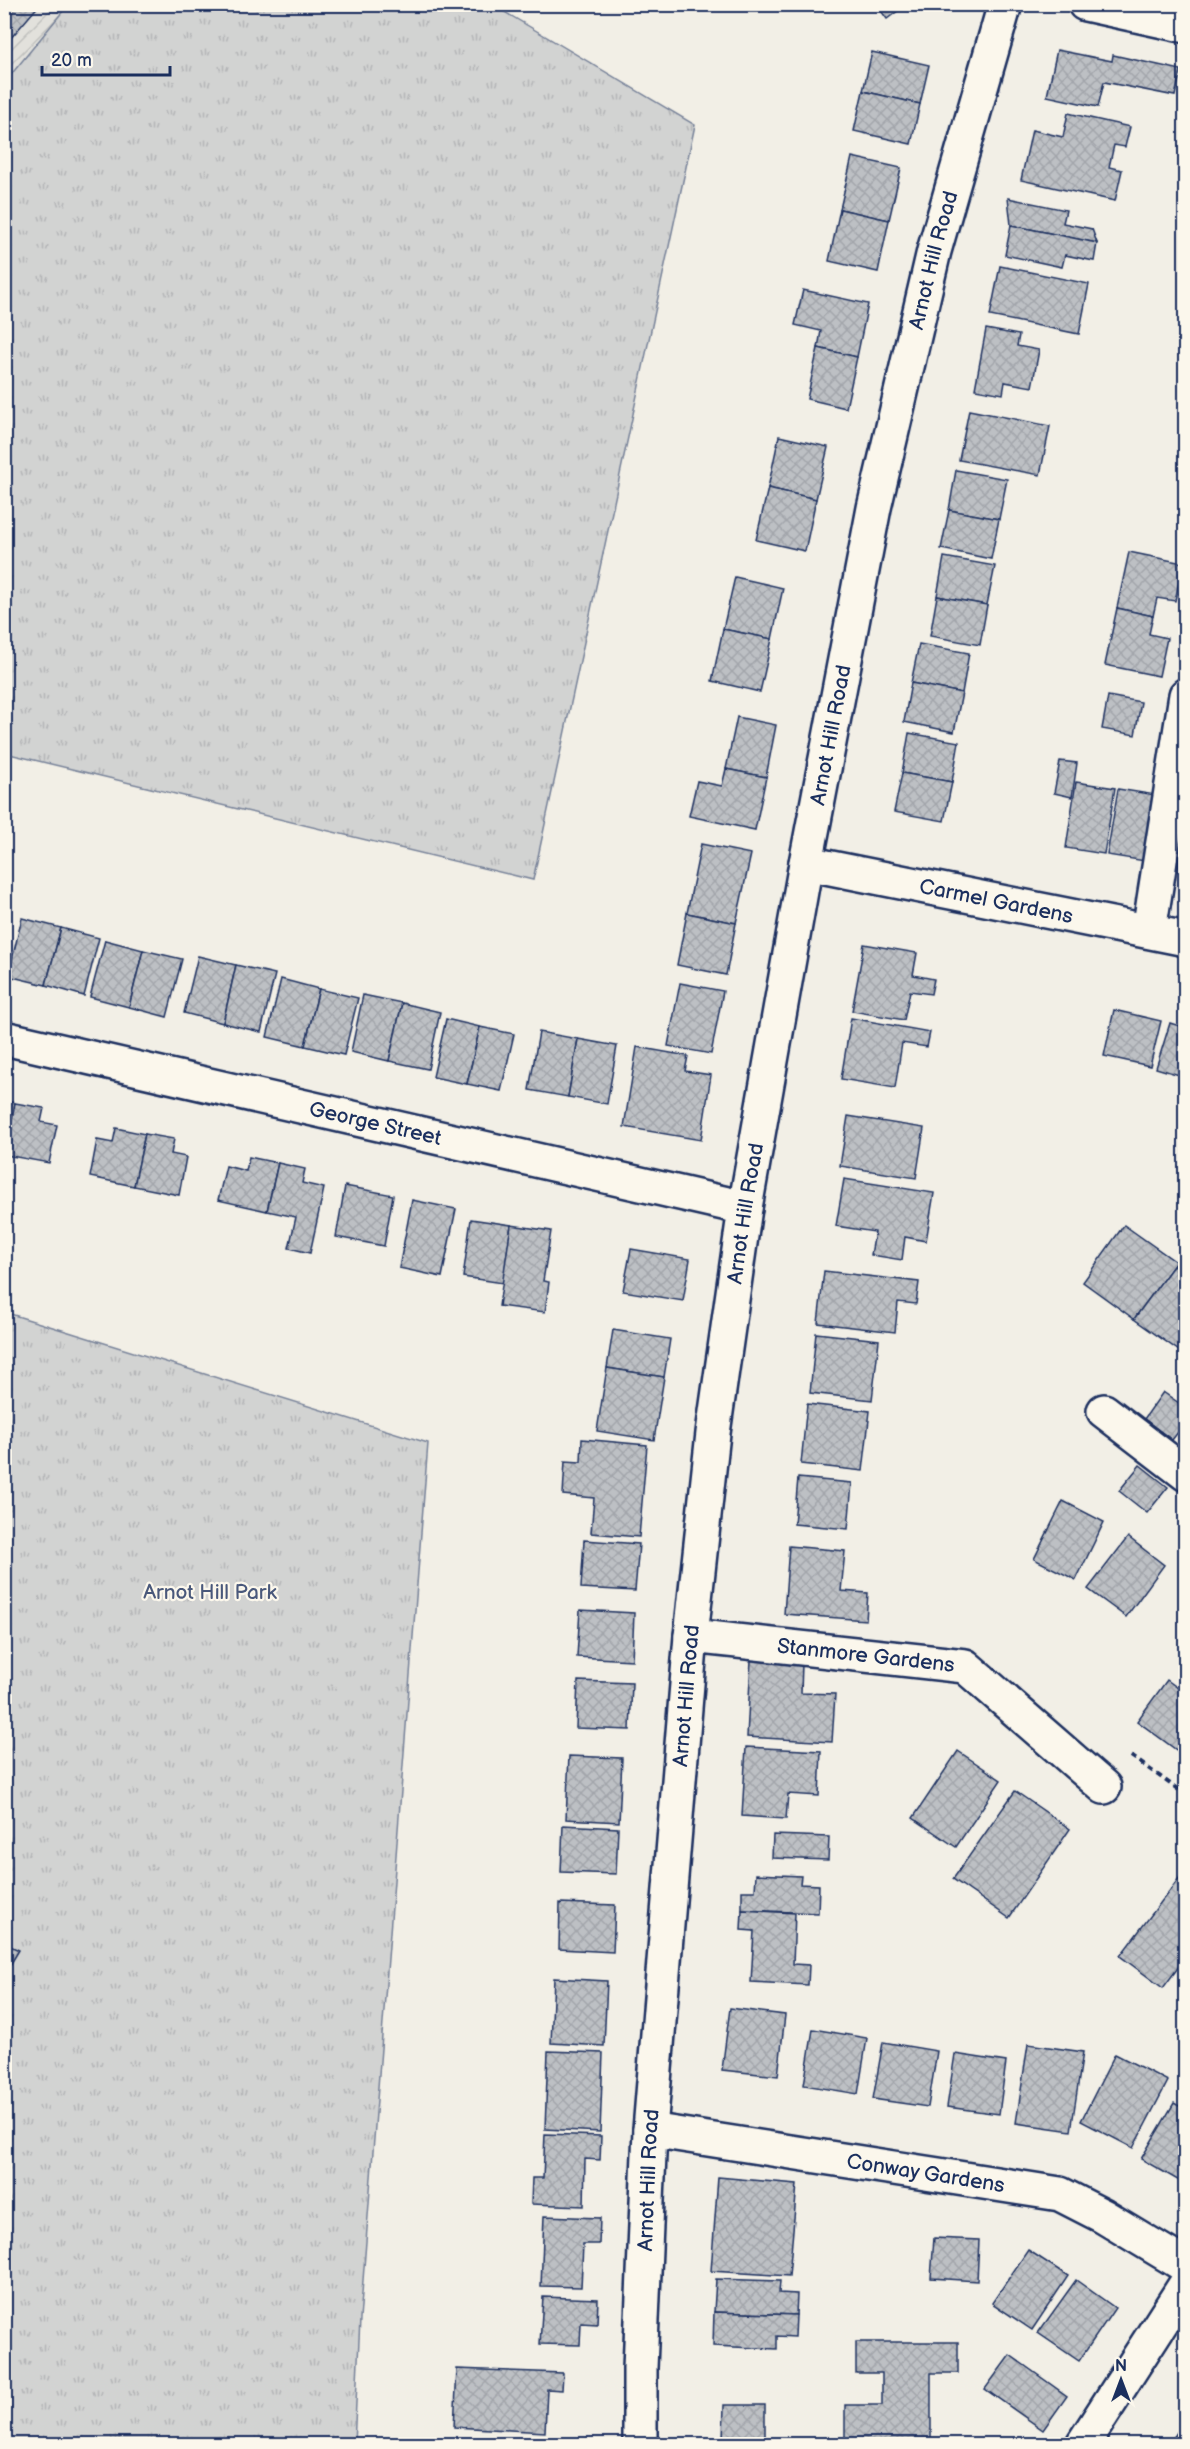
<svg xmlns="http://www.w3.org/2000/svg" width="1190" height="2449" viewBox="0 0 1190 2449" font-family="'Balsamiq Sans',sans-serif">
	<defs>
		<pattern id="industrial-furrows" width="10" height="10" patternUnits="userSpaceOnUse" patternTransform="scale(1.5)"><rect width="10" height="10" fill="#e2e1dc"/><path d="M-1 1l2-2M0 10L10 0M9 11l2-2" fill="none" stroke="#c1c1bf"/></pattern>
		<pattern id="park-tufts" width="24" height="20" patternUnits="userSpaceOnUse" patternTransform="scale(1.5)"><rect width="24" height="20" fill="#d2d3d2"/><path d="M3 7l-1-3M5 7V3M7 7l1-3M15 17l-1-3M17 17v-4M19 17l1-3" fill="none" stroke="#b4b5b7"/></pattern>
		<pattern id="building-cross-hatch" width="8" height="8" patternUnits="userSpaceOnUse" patternTransform="scale(1.5)"><rect width="8" height="8" fill="#bdc0c4"/><path d="M0 0l8 8M0 8l8-8" fill="none" stroke="#a2a5ab"/></pattern>
	</defs>
	<rect width="100%" height="100%" fill="#f2efe6"/>
	<filter id="ink" filterUnits="userSpaceOnUse"><feTurbulence type="fractalNoise" baseFrequency=".0167" numOctaves="2"/><feDisplacementMap in="SourceGraphic" scale="12" xChannelSelector="R" yChannelSelector="G"/><feConvolveMatrix kernelMatrix="1 2 1 2 8 2 1 2 1" color-interpolation-filters="sRGB"/></filter>
	<g filter="url(#ink)">
		<path fill="url(#industrial-furrows)" d="M5 5H68L5 82Z"/>
		<g fill="url(#park-tufts)" stroke="#768198" stroke-width="1.5">
			<path d="M68 5H493L695 125 533 880 5 753V82Z"/>
			<path d="M4 1312 428 1443 360 2319 354 2444H5Z"/>
		</g>
		<g fill="url(#building-cross-hatch)" stroke="#1b2f5e" stroke-width="1.5">
			<path d="M4 4H40L4 46Z"/>
			<path d="M876 4H907L887 19Z"/>
			<path d="M1057 50 1112 61 1113 55 1181 70 1175 96 1104 82 1098 107 1047 96Z"/>
			<path d="M872 52 929 65 920 104 863 91Z"/>
			<path d="M863 91 920 104 911 144 854 131Z"/>
			<path d="M1068 113 1130 127 1125 147 1114 145 1109 167 1122 170 1115 201 1021 180 1032 130 1063 137Z"/>
			<path d="M852 157 901 168 889 220 840 209Z"/>
			<path d="M1008 198 1066 210 1063 223 1092 229 1097 243 1011 225Z"/>
			<path d="M840 209 889 220 878 272 829 261Z"/>
			<path d="M1011 225 1097 243 1094 261 1065 255 1062 267 1005 255Z"/>
			<path d="M1000 266 1089 284 1079 334 990 316Z"/>
			<path d="M803 290 868 304 857 357 818 348 821 331 795 325Z"/>
			<path d="M986 329 1019 335 1017 346 1039 350 1032 387 1005 382 1003 394 975 389Z"/>
			<path d="M818 348 857 357 846 408 807 399Z"/>
			<path d="M969 410 1050 426 1040 475 959 460Z"/>
			<path d="M779 436 828 447 816 499 768 488Z"/>
			<path d="M956 470 1007 479 999 519 949 510Z"/>
			<path d="M768 488 816 499 805 551 756 540Z"/>
			<path d="M949 510 999 519 991 559 941 549Z"/>
			<path d="M1129 552 1183 563 1175 601 1157 598 1153 616 1117 608Z"/>
			<path d="M944 557 995 566 987 605 937 596Z"/>
			<path d="M735 577 783 588 772 639 723 629Z"/>
			<path d="M937 596 987 605 980 645 930 636Z"/>
			<path d="M1117 608 1153 616 1149 634 1167 638 1159 676 1105 665Z"/>
			<path d="M723 629 772 639 760 692 712 681Z"/>
			<path d="M919 644 969 653 962 693 911 683Z"/>
			<path d="M911 683 962 693 954 732 904 722Z"/>
			<path d="M1108 696 1141 702 1135 735 1102 729Z"/>
			<path d="M737 717 776 725 766 777 726 769Z"/>
			<path d="M909 733 959 742 952 782 902 773Z"/>
			<path d="M1060 761 1077 763 1072 797 1054 793Z"/>
			<path d="M726 769 766 777 755 830 689 816 697 781 722 786Z"/>
			<path d="M902 773 952 782 944 821 894 812Z"/>
			<path d="M1076 782 1115 788 1104 854 1066 848Z"/>
			<path d="M1118 789 1156 795 1145 861 1107 855Z"/>
			<path d="M1186 821V873L1177 871Z"/>
			<path d="M701 844 751 854 736 923 687 913Z"/>
			<path d="M687 913 736 923 726 975 677 965Z"/>
			<path d="M22 918 61 928 46 985 8 976Z"/>
			<path d="M61 928 99 938 84 996 46 985Z"/>
			<path d="M105 940 143 950 129 1007 90 997Z"/>
			<path d="M864 944 917 953 913 975 934 979 931 994 910 991 904 1020 852 1011Z"/>
			<path d="M143 950 182 959 167 1017 129 1007Z"/>
			<path d="M198 956 236 965 223 1023 184 1013Z"/>
			<path d="M236 965 275 974 261 1032 223 1023Z"/>
			<path d="M281 979 319 989 305 1046 267 1037Z"/>
			<path d="M680 983 723 991 711 1054 668 1046Z"/>
			<path d="M319 989 358 998 344 1055 305 1046Z"/>
			<path d="M363 995 402 1003 389 1061 351 1052Z"/>
			<path d="M402 1003 440 1012 428 1069 389 1061Z"/>
			<path d="M1114 1010 1161 1021 1150 1066 1104 1056Z"/>
			<path d="M851 1018 930 1032 927 1047 902 1043 895 1088 841 1079Z"/>
			<path d="M446 1019 480 1027 467 1084 433 1077Z"/>
			<path d="M1170 1023 1186 1028V1077L1156 1068Z"/>
			<path d="M480 1027 514 1034 501 1091 467 1084Z"/>
			<path d="M539 1032 578 1039 568 1097 529 1090Z"/>
			<path d="M578 1039 617 1046 607 1104 568 1097Z"/>
			<path d="M637 1047 688 1056 685 1071 711 1075 701 1140 624 1127Z"/>
			<path d="M4 1100 15 1103 5 1155H4Z"/>
			<path d="M15 1103 44 1108 41 1122 57 1125 49 1163 5 1155Z"/>
			<path d="M848 1116 924 1128 916 1178 840 1166Z"/>
			<path d="M116 1128 145 1134 134 1186 90 1177 97 1140 113 1143Z"/>
			<path d="M145 1134 174 1139 171 1154 186 1157 179 1195 134 1186Z"/>
			<path d="M249 1157 278 1163 267 1211 218 1200 226 1166 246 1171Z"/>
			<path d="M278 1163 305 1169 302 1183 324 1188 310 1253 289 1248 296 1217 267 1211Z"/>
			<path d="M844 1179 934 1193 926 1241 905 1237 902 1260 871 1255 875 1232 836 1226Z"/>
			<path d="M345 1186 393 1195 384 1246 336 1237Z"/>
			<path d="M412 1200 456 1209 442 1277 399 1268Z"/>
			<path d="M471 1219 511 1225 503 1283 463 1277Z"/>
			<path d="M511 1225 551 1231 543 1281 549 1282 545 1312 499 1306Z"/>
			<path d="M1124 1225 1176 1262 1134 1319 1083 1282Z"/>
			<path d="M631 1249 690 1259 683 1301 623 1291Z"/>
			<path d="M1176 1262 1186 1269 1185 1355 1134 1319Z"/>
			<path d="M824 1271 919 1282 916 1304 898 1302 895 1332 818 1323Z"/>
			<path d="M613 1330 670 1339 664 1377 607 1368Z"/>
			<path d="M816 1333 879 1340 872 1400 810 1393Z"/>
			<path d="M607 1368 664 1377 654 1440 597 1431Z"/>
			<path d="M1163 1392 1186 1408V1422L1172 1440 1144 1419Z"/>
			<path d="M807 1404 870 1411 863 1471 801 1464Z"/>
			<path d="M582 1439 647 1445 639 1537 591 1533 594 1498 563 1495 565 1461 581 1462Z"/>
			<path d="M1140 1465 1168 1487 1147 1513 1119 1491Z"/>
			<path d="M798 1478 852 1483 848 1529 794 1524Z"/>
			<path d="M1063 1501 1104 1522 1076 1580 1034 1559Z"/>
			<path d="M1128 1537 1164 1565 1126 1617 1088 1589Z"/>
			<path d="M584 1540 639 1544 635 1591 581 1588Z"/>
			<path d="M789 1546 845 1551 841 1591 868 1593 866 1620 784 1614Z"/>
			<path d="M580 1610 634 1613 632 1660 577 1657Z"/>
			<path d="M751 1660 802 1663 801 1693 835 1694 832 1742 747 1737Z"/>
			<path d="M1167 1680 1186 1694V1757L1137 1721Z"/>
			<path d="M578 1681 632 1683 630 1730 576 1728Z"/>
			<path d="M746 1747 821 1751 819 1796 788 1794 786 1819 742 1816Z"/>
			<path d="M958 1751 1001 1780 956 1847 913 1818Z"/>
			<path d="M569 1756 622 1758 619 1822 566 1819Z"/>
			<path d="M1015 1791 1070 1829 1009 1918 953 1879Z"/>
			<path d="M563 1825 618 1828 616 1874 561 1872Z"/>
			<path d="M773 1835 829 1837 828 1860 772 1858Z"/>
			<path d="M1186 1869V1957L1163 1988 1120 1956Z"/>
			<path d="M756 1874 801 1876 800 1884 819 1885 818 1913 742 1910V1891H755Z"/>
			<path d="M560 1903 615 1905 613 1952 559 1949Z"/>
			<path d="M742 1910 795 1913 793 1964 809 1965 808 1985 751 1982 754 1931 741 1930Z"/>
			<path d="M4 1943 19 1950 4 1975Z"/>
			<path d="M554 1978 607 1981 604 2046 551 2043Z"/>
			<path d="M730 2008 785 2015 778 2076 722 2070Z"/>
			<path d="M813 2029 867 2038 858 2094 804 2085Z"/>
			<path d="M883 2042 937 2051 928 2107 873 2099Z"/>
			<path d="M1028 2044 1083 2052 1071 2131 1016 2123Z"/>
			<path d="M548 2051 603 2053 600 2132 545 2129Z"/>
			<path d="M955 2054 1006 2062 999 2114 947 2107Z"/>
			<path d="M1115 2054 1168 2081 1133 2148 1081 2121Z"/>
			<path d="M1174 2103 1186 2110V2179L1183 2183 1141 2159Z"/>
			<path d="M545 2134 601 2136 600 2160 585 2159 584 2206 531 2204 532 2178H543Z"/>
			<path d="M718 2177 797 2184 789 2276 711 2271Z"/>
			<path d="M544 2216 600 2218 599 2244H583L581 2287 541 2286Z"/>
			<path d="M934 2238 979 2240 977 2281 931 2278Z"/>
			<path d="M1028 2250 1068 2276 1032 2330 992 2303Z"/>
			<path d="M716 2279 780 2281 779 2293 797 2294 796 2315 714 2312Z"/>
			<path d="M1076 2280 1115 2308 1079 2361 1038 2333Z"/>
			<path d="M543 2297 598 2299 597 2324 581 2323 580 2345 540 2344Z"/>
			<path d="M714 2312 796 2315 795 2337 777 2336V2349L713 2346Z"/>
			<path d="M856 2342H958V2373H931V2441H899V2444L845 2441V2405H882V2373H856Z"/>
			<path d="M1010 2355 1067 2396 1043 2430 985 2389Z"/>
			<path d="M457 2369 563 2373 562 2390 547 2389 545 2432 454 2427Z"/>
			<path d="M724 2405H765V2441H723Z"/>
			<path d="M1186 2419V2444H1175L1171 2441Z"/>
			<path d="M490 2438 545 2441V2444H490Z"/>
		</g>
		<g fill="none" stroke-linecap="round" stroke-linejoin="round">
			<g stroke="#1b2f5e" stroke-width="38">
				<g id="minor">
					<path d="M1085 4 1186 26"/>
					<path id="s1" d="M806 863 1186 939"/>
					<path d="M1149 931 1186 695"/>
					<path id="s2" d="M4 1038 745 1208"/>
					<path d="M1104 1411 1186 1474"/>
					<path id="s3" d="M691 1636 965 1666 1104 1787"/>
					<path id="s4" d="M650 2130 1060 2194 1103 2216 1186 2266"/>
					<path id="s5" d="M640 2444V2368L650 2130 691 1636 713 1433 745 1208 806 863 874 508 934 251 1005 4"/>
					<path d="M1083 2444 1186 2284"/>
				</g>
			</g>
			<path stroke="#1b2f5e" stroke-width="4" stroke-dasharray="6 4.5" stroke-linecap="butt" d="M1131 1756 1186 1795"/>
			<use href="#minor" stroke="#fbf7ec" stroke-width="33"/>
		</g>
	</g>
	<g text-anchor="middle" stroke-width="4.5" stroke-linejoin="round" paint-order="stroke">
		<g font-size="21" fill="#1b2f5e" stroke="#fbf7ec">
			<text dy="7" stroke="none"><textPath href="#s5" startOffset="2208">Arnot Hill Road</textPath></text>
			<text dy="7" stroke="none"><textPath href="#s5" startOffset="1722">Arnot Hill Road</textPath></text>
			<text dy="7" stroke="none"><textPath href="#s1" startOffset="194">Carmel Gardens</textPath></text>
			<text dy="7" stroke="none"><textPath href="#s2" startOffset="381">George Street</textPath></text>
			<text dy="7" stroke="none"><textPath href="#s5" startOffset="1236">Arnot Hill Road</textPath></text>
			<text dy="7" stroke="none"><textPath href="#s3" startOffset="176">Stanmore Gardens</textPath></text>
			<text dy="7" stroke="none"><textPath href="#s5" startOffset="750">Arnot Hill Road</textPath></text>
			<text dy="7" stroke="none"><textPath href="#s4" startOffset="279">Conway Gardens</textPath></text>
			<text dy="7" stroke="none"><textPath href="#s5" startOffset="264">Arnot Hill Road</textPath></text>
		</g>
		<g font-size="21" fill="#49587b" stroke="#fbf7ec">
			<text x="210" y="1599">Arnot Hill Park</text>
		</g>
	</g>
	<rect width="1190" height="2449" fill="none" stroke="#fbf7ec" stroke-width="24"/>
	<rect x="12" y="12" width="1166" height="2425" fill="none" stroke="#1b2f5e" stroke-width="2" filter="url(#ink)"/>
	<g transform="translate(1121 2380)" stroke="#fbf7ec" stroke-width="4.5" paint-order="stroke">
	<path d="M0-4.5L10 22L0 15L-10 22Z" fill="#1b2f5e"/>
	<text y="-9" font-size="16" font-weight="bold" text-anchor="middle" fill="#1b2f5e">N</text>
	</g>
	<path d="M42 66v9h128v-9" fill="none" stroke="#1b2f5e" stroke-width="3"/>
	<text x="51" y="66" font-size="18" fill="#1b2f5e" stroke="#fbf7ec" stroke-width="4.5" paint-order="stroke">20 m</text>
</svg>
